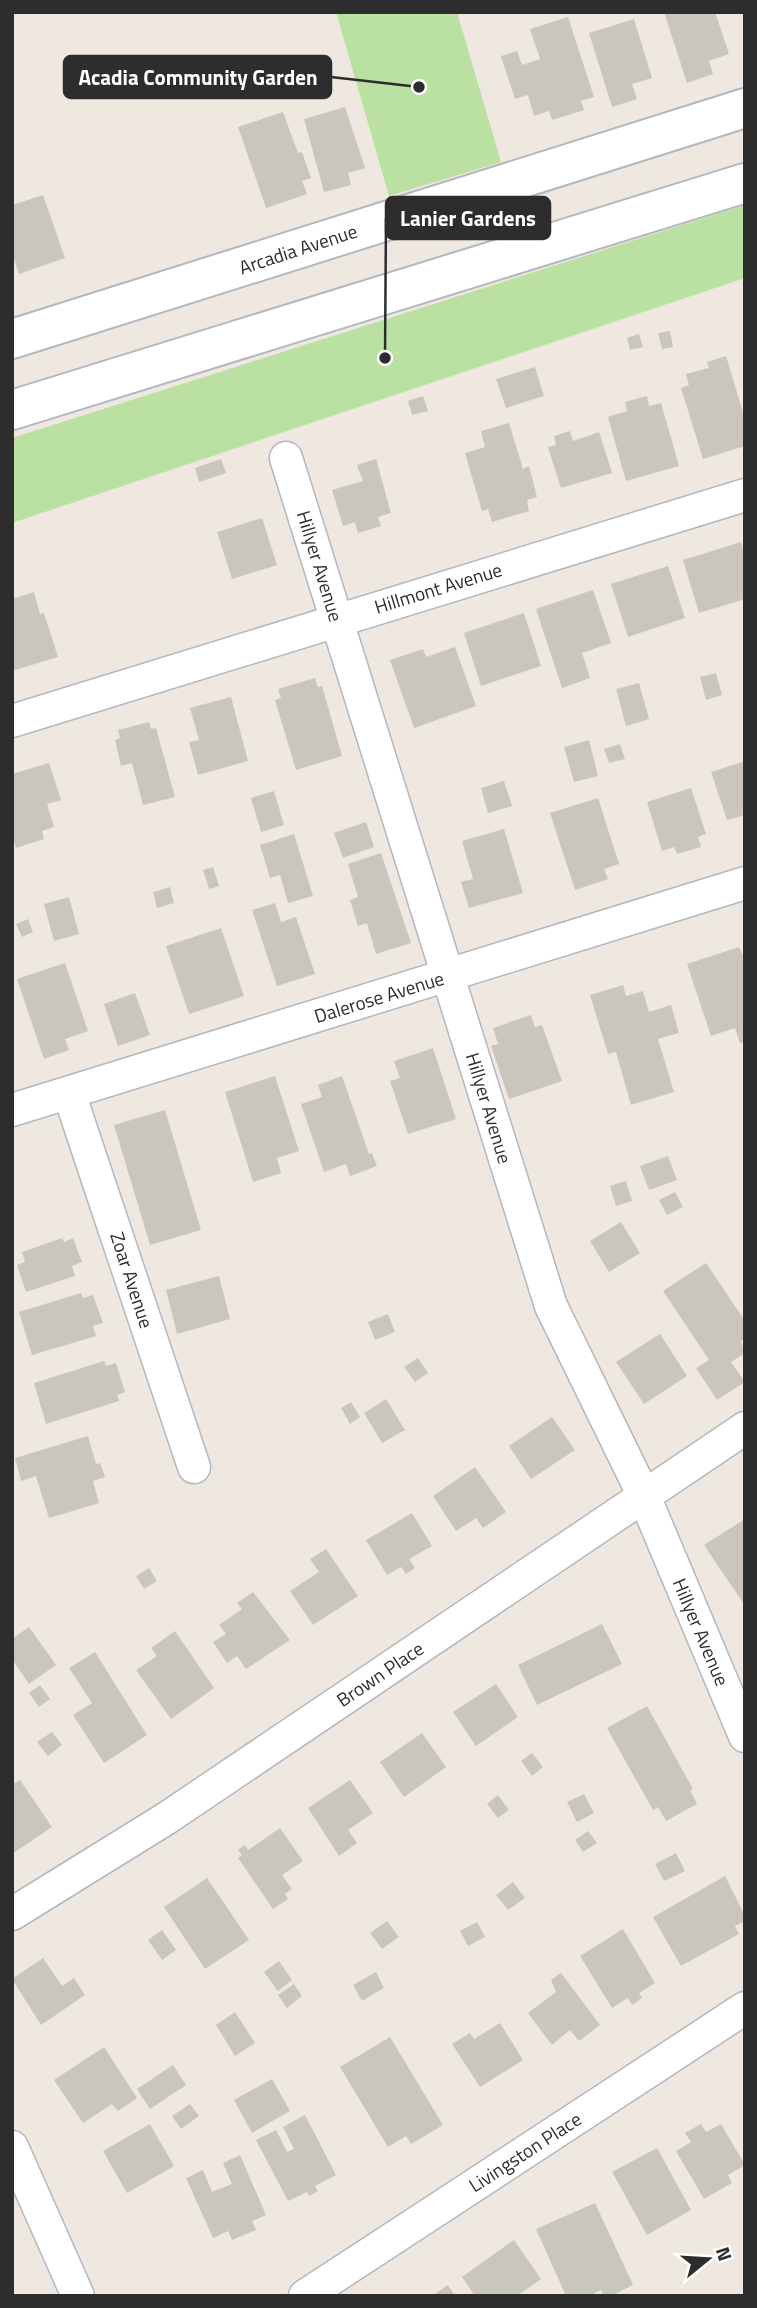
<svg xmlns="http://www.w3.org/2000/svg" width="757" height="2308" viewBox="0 0 757 2308" font-family="'Titillium Web',sans-serif">
	<rect width="100%" height="100%" fill="#eee8e1"/>
	<g fill="#bae1a1">
		<path d="M336 12H457L501 162 389 196Z"/>
		<path d="M745 205V278L12 523V438Z"/>
	</g>
	<g fill="#cac6bf">
		<path d="M664 12H715L729 54 709 61 713 74 687 83Z"/>
		<path d="M568 17 594 97 581 101 584 110 552 120 549 111 534 116 528 95 515 99 501 56 517 51 522 65 540 59 530 29Z"/>
		<path d="M634 19 652 78 632 84 637 99 612 107 589 33Z"/>
		<path d="M345 107 365 168 348 173 351 185 324 192 304 119Z"/>
		<path d="M283 112 298 153 302 152 311 178 302 181 307 194 266 208 238 127Z"/>
		<path d="M43 195 65 258 19 274 12 253V205Z"/>
		<path d="M670 331 673 347 662 349 658 333Z"/>
		<path d="M639 334 643 347 630 350 627 338Z"/>
		<path d="M726 356 745 419V446L703 459 681 388 689 385 686 374 709 368 707 362Z"/>
		<path d="M535 367 544 396 506 408 496 379Z"/>
		<path d="M423 396 428 411 412 415 408 401Z"/>
		<path d="M647 396 649 406 661 403 679 466 626 481 608 417 627 411 625 402Z"/>
		<path d="M509 423 523 469 529 466 537 497 527 500 529 511 492 522 488 509 482 511 465 453 485 447 481 431Z"/>
		<path d="M570 431 573 441 599 432 612 473 561 488 548 447 556 445 554 436Z"/>
		<path d="M221 459 226 473 199 482 195 468Z"/>
		<path d="M376 459 391 513 378 517 381 526 358 533 355 522 343 526 332 490 363 481 357 465Z"/>
		<path d="M262 518 277 565 232 579 217 532Z"/>
		<path d="M741 542 745 556V599L699 613 683 560Z"/>
		<path d="M668 566 685 618 628 637 611 584Z"/>
		<path d="M593 590 611 643 582 653 590 678 562 688 536 609Z"/>
		<path d="M34 592 40 614 44 613 58 657 12 671V599Z"/>
		<path d="M524 613 541 666 481 686 464 633Z"/>
		<path d="M455 647 476 706 414 728 390 660 423 649 426 657Z"/>
		<path d="M716 673 722 695 706 700 700 677Z"/>
		<path d="M315 678 318 687 322 686 342 756 296 770 275 700 281 698 278 689Z"/>
		<path d="M639 683 649 719 626 726 616 689Z"/>
		<path d="M231 697 248 761 198 775 189 742 199 740 190 708Z"/>
		<path d="M149 722 151 729 156 728 175 797 143 805 132 763 121 766 115 740 120 738 118 730Z"/>
		<path d="M589 740 598 776 574 782 564 747Z"/>
		<path d="M620 744 625 759 609 763 604 749Z"/>
		<path d="M745 761V815L727 820 711 772Z"/>
		<path d="M49 763 61 800 47 804 54 827 42 831 44 839 16 848 12 835V774Z"/>
		<path d="M504 781 512 806 488 813 481 788Z"/>
		<path d="M691 788 706 834 698 837 701 847 677 854 674 847 662 851 647 802Z"/>
		<path d="M274 791 284 825 261 832 251 798Z"/>
		<path d="M598 798 619 864 604 869 608 879 575 890 550 813Z"/>
		<path d="M366 822 374 847 343 858 334 833Z"/>
		<path d="M504 829 523 893 469 908 461 882 473 879 462 841Z"/>
		<path d="M294 834 313 896 288 903 280 875 270 878 260 845Z"/>
		<path d="M381 853 411 943 376 954 367 923 358 926 350 900 358 897 348 864Z"/>
		<path d="M213 867 219 886 209 889 203 870Z"/>
		<path d="M170 887 174 903 157 908 153 892Z"/>
		<path d="M69 897 79 934 54 941 44 904Z"/>
		<path d="M275 903 281 922 296 917 315 974 277 986 252 910Z"/>
		<path d="M28 919 33 932 22 937 16 924Z"/>
		<path d="M221 928 244 996 189 1014 166 946Z"/>
		<path d="M739 947 745 960V1042L740 1043 735 1028 711 1036 687 964Z"/>
		<path d="M65 963 88 1031 65 1039 69 1050 44 1059 17 979Z"/>
		<path d="M623 985 626 996 643 991 649 1012 671 1005 679 1033 658 1039 674 1092 631 1105 616 1052 608 1054 590 995Z"/>
		<path d="M135 993 150 1035 118 1046 104 1004Z"/>
		<path d="M531 1015 535 1027 542 1025 562 1081 509 1099 491 1046 498 1044 493 1028Z"/>
		<path d="M433 1048 456 1119 408 1134 390 1081 400 1078 394 1061Z"/>
		<path d="M275 1076 299 1151 277 1158 281 1173 253 1182 225 1092Z"/>
		<path d="M342 1076 369 1154 372 1153 377 1166 350 1176 346 1164 324 1172 301 1104 322 1097 318 1085Z"/>
		<path d="M165 1110 201 1230 150 1245 114 1125Z"/>
		<path d="M668 1156 677 1180 649 1190 640 1166Z"/>
		<path d="M626 1181 632 1201 616 1206 610 1186Z"/>
		<path d="M675 1192 683 1207 667 1215 659 1200Z"/>
		<path d="M621 1222 640 1253 609 1272 590 1241Z"/>
		<path d="M62 1238 64 1242 73 1238 82 1262 72 1266 75 1276 26 1292 17 1265 25 1262 22 1252Z"/>
		<path d="M706 1263 745 1321V1339L741 1341 745 1353 731 1362 745 1382 717 1400 696 1368 709 1360 663 1291Z"/>
		<path d="M219 1276 230 1319 177 1334 166 1290Z"/>
		<path d="M81 1293 83 1298 93 1295 103 1323 93 1326 96 1336 32 1355 19 1312Z"/>
		<path d="M388 1314 395 1332 375 1340 368 1322Z"/>
		<path d="M660 1334 687 1376 644 1404 616 1362Z"/>
		<path d="M418 1358 428 1373 415 1382 404 1367Z"/>
		<path d="M104 1361 106 1366 116 1363 125 1392 117 1395 119 1401 46 1424 34 1383Z"/>
		<path d="M386 1399 405 1430 382 1443 364 1413Z"/>
		<path d="M351 1402 360 1417 350 1424 341 1408Z"/>
		<path d="M552 1417 575 1450 531 1479 509 1446Z"/>
		<path d="M88 1436 96 1464 100 1463 105 1477 93 1481 99 1503 49 1518 36 1476 21 1481 15 1458Z"/>
		<path d="M475 1467 506 1512 483 1528 476 1518 456 1531 433 1496Z"/>
		<path d="M412 1513 432 1546 409 1559 415 1568 406 1574 401 1567 387 1575 366 1540Z"/>
		<path d="M745 1519 744 1567 745 1606 704 1545Z"/>
		<path d="M326 1549 358 1596 313 1625 290 1591 319 1572 310 1559Z"/>
		<path d="M149 1568 157 1581 144 1589 136 1576Z"/>
		<path d="M253 1592 290 1640 246 1669 237 1656 227 1663 213 1642 226 1634 219 1625 242 1609 237 1603Z"/>
		<path d="M602 1624 622 1664 537 1705 518 1665Z"/>
		<path d="M29 1627 56 1665 29 1684 12 1659V1639Z"/>
		<path d="M175 1631 214 1688 171 1719 136 1670 157 1656 151 1648Z"/>
		<path d="M95 1652 147 1735 104 1763 73 1715 92 1703 69 1668Z"/>
		<path d="M496 1684 518 1717 476 1746 453 1712Z"/>
		<path d="M40 1685 50 1699 39 1707 29 1693Z"/>
		<path d="M647 1706 693 1789 690 1790 697 1804 666 1821 658 1807 653 1810 607 1728Z"/>
		<path d="M52 1732 62 1745 48 1756 37 1742Z"/>
		<path d="M422 1733 446 1767 404 1797 380 1762Z"/>
		<path d="M532 1753 543 1767 532 1776 521 1761Z"/>
		<path d="M20 1780 52 1827 12 1854V1785Z"/>
		<path d="M350 1780 373 1813 348 1830 357 1843 339 1856 308 1808Z"/>
		<path d="M584 1794 594 1813 577 1822 567 1802Z"/>
		<path d="M498 1795 509 1810 498 1818 487 1804Z"/>
		<path d="M280 1828 303 1861 282 1875 292 1889 285 1894 288 1899 273 1909 238 1858 242 1855 238 1850 245 1845 248 1850Z"/>
		<path d="M588 1831 597 1843 583 1852 575 1840Z"/>
		<path d="M676 1853 685 1871 664 1881 655 1864Z"/>
		<path d="M725 1876 745 1916V1921L735 1926 739 1934 681 1966 653 1917Z"/>
		<path d="M207 1878 249 1940 205 1969 164 1907Z"/>
		<path d="M513 1882 525 1898 508 1910 496 1895Z"/>
		<path d="M387 1921 399 1937 382 1949 370 1933Z"/>
		<path d="M477 1922 485 1937 468 1946 460 1931Z"/>
		<path d="M623 1929 655 1983 639 1993 642 1998 632 2005 628 1998 612 2008 580 1956Z"/>
		<path d="M162 1930 176 1950 162 1960 148 1940Z"/>
		<path d="M43 1958 62 1986 74 1978 85 1995 41 2025 12 1979Z"/>
		<path d="M279 1961 292 1980 278 1991 264 1972Z"/>
		<path d="M376 1972 384 1988 362 2001 353 1985Z"/>
		<path d="M561 1973 600 2025 579 2041 570 2030 552 2045 528 2013 556 1992 551 1980Z"/>
		<path d="M294 1984 302 1996 287 2008 278 1995Z"/>
		<path d="M235 2012 255 2043 235 2056 216 2025Z"/>
		<path d="M500 2023 523 2060 480 2087 452 2044 470 2033 474 2039Z"/>
		<path d="M390 2037 443 2125 411 2144 406 2136 388 2147 340 2067Z"/>
		<path d="M104 2047 137 2098 118 2111 112 2104 83 2123 54 2080Z"/>
		<path d="M173 2065 186 2085 150 2109 137 2089Z"/>
		<path d="M272 2079 290 2111 252 2133 234 2100Z"/>
		<path d="M190 2104 199 2116 181 2129 172 2116Z"/>
		<path d="M305 2115 336 2175 315 2186 318 2191 309 2196 307 2192 288 2201 256 2140 276 2130 287 2152 294 2149 283 2127Z"/>
		<path d="M150 2124 174 2166 127 2193 103 2151Z"/>
		<path d="M701 2124 706 2132 721 2124 745 2165 728 2175 732 2183 704 2199 676 2151 691 2142 685 2133Z"/>
		<path d="M657 2148 691 2210 647 2235 612 2172Z"/>
		<path d="M240 2155 266 2215 252 2221 256 2230 232 2240 228 2231 213 2238 186 2178 203 2170 212 2192 232 2184 223 2163Z"/>
		<path d="M595 2203 633 2285 611 2296H604L601 2290 589 2296H566L536 2229Z"/>
		<path d="M514 2240 541 2279 517 2296H475L462 2277Z"/>
		<path d="M448 2285 455 2296H432Z"/>
	</g>
	<g fill="none" stroke-linecap="round" stroke-linejoin="round">
		<g stroke="#b4b7c0" stroke-width="35">
			<g id="street">
				<path d="M286 458 551 1306 644 1496 745 1736"/>
				<path d="M12 721 745 495"/>
				<path d="M69 1093 194 1467"/>
				<path d="M12 1110 745 883"/>
				<path d="M12 1914 167 1818 745 1428"/>
				<path d="M12 2147 78 2296"/>
				<path d="M305 2296 745 2008"/>
			</g>
		</g>
		<g stroke="#b4b7c0" stroke-width="42">
			<g id="secondary">
				<path d="M12 339 745 108"/>
				<path d="M12 410 745 183"/>
			</g>
		</g>
		<use href="#street" stroke="#fff" stroke-width="32"/>
		<use href="#secondary" stroke="#fff" stroke-width="38"/>
	</g>
	<g text-anchor="middle" stroke-width="7" stroke-linejoin="round" paint-order="stroke">
		<g font-size="19" fill="#2d2d2d" stroke="#fff">
			<text transform="translate(298 249) rotate(-18)" y="7">Arcadia Avenue</text>
			<text transform="translate(320 566) rotate(73)" y="7">Hillyer Avenue</text>
			<text transform="translate(438 588) rotate(-17)" y="7">Hillmont Avenue</text>
			<text transform="translate(379 997) rotate(-17)" y="7">Dalerose Avenue</text>
			<text transform="translate(489 1108) rotate(73)" y="7">Hillyer Avenue</text>
			<text transform="translate(132 1280) rotate(72)" y="7">Zoar Avenue</text>
			<text transform="translate(701 1632) rotate(67)" y="7">Hillyer Avenue</text>
			<text transform="translate(380 1674) rotate(-34)" y="7">Brown Place</text>
			<text transform="translate(525 2152) rotate(-33)" y="7">Livingston Place</text>
		</g>
	</g>
	<path fill="none" stroke="#2d2d2d" stroke-width="2.5" d="M419 87L331 77M385 358L386 218"/>
	<g fill="#2d2d2d" stroke="#fff" stroke-width="2.5">
		<circle cx="419" cy="87" r="7"/>
		<circle cx="385" cy="358" r="7"/>
	</g>
	<g fill="#2d2d2d" stroke="#2d2d2d" stroke-width="2.5">
		<rect x="64" y="56" width="267" height="42" rx="7"/>
		<rect x="386" y="197" width="164" height="42" rx="7"/>
	</g>
	<g font-size="21" text-anchor="middle" font-weight="bold" fill="#fff">
		<text x="198" y="85">Acadia Community Garden</text>
		<text x="468" y="226">Lanier Gardens</text>
	</g>
	<rect width="757" height="2308" fill="none" stroke="#2d2d2d" stroke-width="28"/>
	<g transform="translate(708 2259) rotate(72)" stroke="#ffffff" stroke-width="5" paint-order="stroke">
	<path d="M0-5L12 26L0 18L-12 26Z" fill="#2d2d2d"/>
	<text y="-10" font-size="19" font-weight="bold" text-anchor="middle" fill="#2d2d2d">N</text>
	</g>
</svg>
